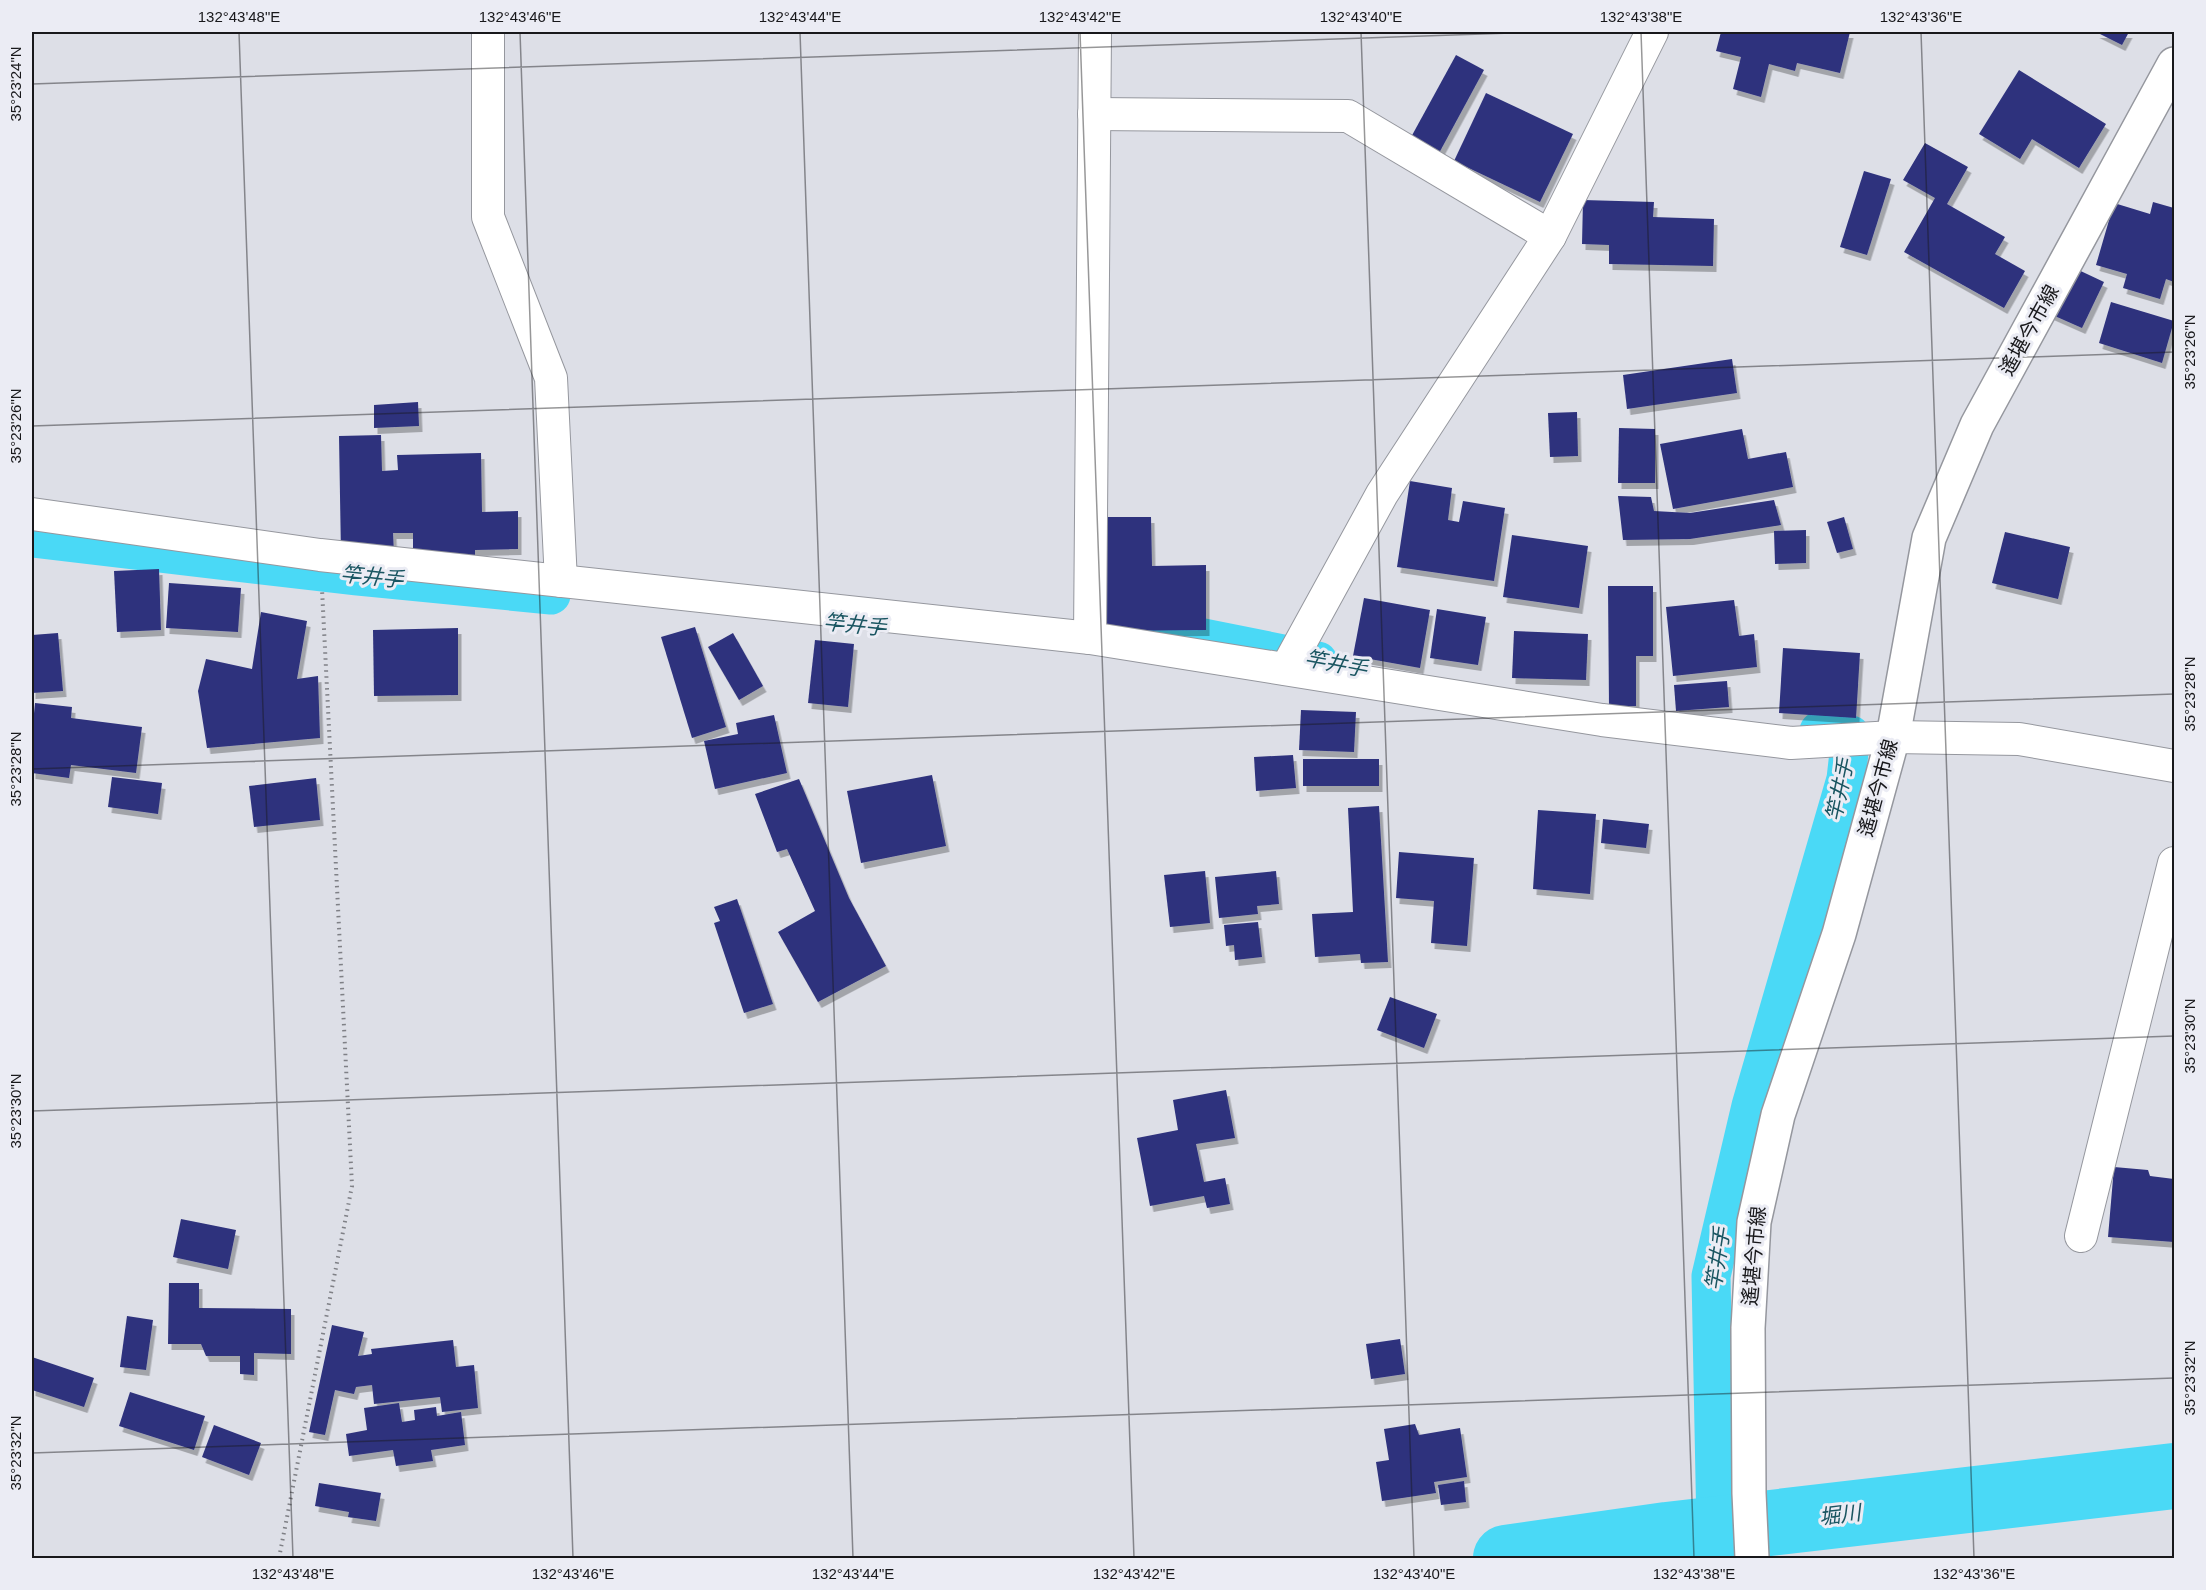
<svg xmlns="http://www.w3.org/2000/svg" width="2206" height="1590" viewBox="0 0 2206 1590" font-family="Helvetica,'Noto Sans JP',sans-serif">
	<defs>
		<filter id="shadow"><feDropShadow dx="3.5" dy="6" stdDeviation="0" flood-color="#0004"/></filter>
	</defs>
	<rect width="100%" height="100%" fill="#dddfe7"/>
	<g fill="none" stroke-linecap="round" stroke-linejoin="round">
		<g stroke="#4ad9f6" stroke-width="39">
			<path d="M32 538 356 576 551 595"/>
			<path d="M1114 620 1318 661"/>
			<path d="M1716 1529 1711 1276 1751 1106 1846 779 1851 735 1819 731"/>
		</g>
		<path stroke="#4ad9f6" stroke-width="66" d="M1506 1558 1667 1535 2174 1476"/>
	</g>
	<g fill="#2e327d" filter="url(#shadow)">
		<path d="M1721 32H1850L1840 73 1797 63 1795 71 1769 64 1761 97 1733 89 1741 57 1716 51Z"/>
		<path d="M2096 32H2129L2122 45Z"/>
		<path d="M1456 55 1484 70 1438 155 1410 139Z"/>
		<path d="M2019 70 2106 124 2079 168 2032 139 2020 159 1979 134Z"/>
		<path d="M1486 93 1573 134 1540 202 1454 161Z"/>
		<path d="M1925 143 1968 167 1947 204 2005 237 1995 254 2025 271 2004 308 1904 252 1935 198 1903 180Z"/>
		<path d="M1864 171 1891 179 1867 255 1840 247Z"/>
		<path d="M1583 200 1654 202 1653 217 1714 219 1713 266 1609 264V245L1582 244Z"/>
		<path d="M2153 202 2174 208 2172 217 2174 218V282L2166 279 2160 299 2123 288 2127 274 2096 265 2114 203 2150 214Z"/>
		<path d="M2070 266 2104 282 2082 328 2048 313Z"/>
		<path d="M2111 302 2174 321 2162 363 2099 343Z"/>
		<path d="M1732 359 1737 393 1627 409 1623 375Z"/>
		<path d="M418 402 419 426 374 428V405Z"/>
		<path d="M1577 412 1578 456 1550 457 1548 413Z"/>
		<path d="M1619 428 1655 429V483H1618Z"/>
		<path d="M1742 429 1748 459 1786 452 1793 487 1673 509 1660 444Z"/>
		<path d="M381 435 382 471 398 470 397 455 481 453 482 512 518 511V549L475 550V559L413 560V533H393L394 554 341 555 339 436Z"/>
		<path d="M1410 481 1452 488 1448 520 1459 522 1463 501 1505 508 1494 581 1397 567Z"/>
		<path d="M1618 496 1651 497 1654 511 1690 513 1774 500 1781 525 1690 539 1623 540Z"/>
		<path d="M1106 517H1151L1152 566 1206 565V630L1106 631Z"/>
		<path d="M1844 517 1853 549 1837 553 1827 522Z"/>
		<path d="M1806 530V563L1775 564 1774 531Z"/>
		<path d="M2005 532 2070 547 2058 599 1992 583Z"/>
		<path d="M1512 535 1588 546 1579 608 1503 597Z"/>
		<path d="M159 569 161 630 117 632 114 571Z"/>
		<path d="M169 583 241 588 238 632 166 628Z"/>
		<path d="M1608 586H1653V656H1636V706L1609 707Z"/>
		<path d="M1364 598 1430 610 1420 668 1353 656Z"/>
		<path d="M1734 600 1739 636 1754 634 1757 667 1673 676 1666 607Z"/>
		<path d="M1437 609 1486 617 1478 665 1430 658Z"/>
		<path d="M261 612 307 621 297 679 318 676 320 738 207 748 198 691 206 659 252 669Z"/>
		<path d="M695 627 726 727 692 738 661 637Z"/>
		<path d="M458 628V695L374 696 373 630Z"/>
		<path d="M1514 631 1588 634 1586 680 1512 678Z"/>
		<path d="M58 633 63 691 32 693V635Z"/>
		<path d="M733 633 763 686 739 700 708 647Z"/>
		<path d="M815 640 854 644 848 707 808 703Z"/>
		<path d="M1783 648 1860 653 1856 718 1779 713Z"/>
		<path d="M1727 681 1729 707 1676 711 1674 685Z"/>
		<path d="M35 703 72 707 71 718 142 727 136 773 71 765 69 778 32 773V734Z"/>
		<path d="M1301 710 1356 712 1354 752 1299 750Z"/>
		<path d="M774 715 787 773 715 789 704 741 738 734 736 723Z"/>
		<path d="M1293 755 1296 788 1256 791 1254 757Z"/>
		<rect x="1303" y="759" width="76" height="27"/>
		<path d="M932 775 946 846 861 863 847 791Z"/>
		<path d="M112 777 162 783 158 814 108 807Z"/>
		<path d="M316 778 320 820 254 827 249 786Z"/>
		<path d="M799 779 849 898 886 966 818 1002 778 932 815 911 787 849 777 852 755 794Z"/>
		<path d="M1379 806 1388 962 1361 963 1360 954 1315 957 1312 914 1353 912 1348 808Z"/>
		<path d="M1538 810 1596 814 1590 894 1533 889Z"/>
		<path d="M1603 819 1649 824 1646 848 1601 843Z"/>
		<path d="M1399 852 1474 858 1467 946 1431 943 1434 901 1396 898Z"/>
		<path d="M1205 871 1210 923 1170 927 1164 875Z"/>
		<path d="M1276 871 1279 904 1257 906 1258 914 1219 918 1215 877Z"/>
		<path d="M737 899 773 1004 744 1013 714 923 720 921 714 907Z"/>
		<path d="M1258 922 1262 957 1235 960 1234 945 1226 946 1224 925Z"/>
		<path d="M1390 997 1437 1014 1424 1048 1377 1030Z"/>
		<path d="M1226 1090 1235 1138 1196 1144 1204 1182 1225 1178 1230 1204 1207 1208 1204 1196 1150 1206 1137 1138 1178 1130 1173 1100Z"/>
		<path d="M2114 1167 2148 1170 2150 1176 2174 1179V1242L2108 1237Z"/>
		<path d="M181 1219 236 1230 228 1269 173 1257Z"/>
		<path d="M169 1283H199V1308L291 1309V1354L254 1353V1375L240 1374V1356H206L201 1344H168Z"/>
		<path d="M127 1316 153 1320 146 1370 120 1367Z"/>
		<path d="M332 1325 364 1332 358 1356 372 1354 371 1349 453 1340 456 1367 474 1365 478 1408 442 1412 440 1397 374 1404 372 1385 356 1387 354 1394 335 1390 325 1435 309 1432Z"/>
		<path d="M1400 1339 1405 1374 1371 1379 1366 1344Z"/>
		<path d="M32 1357 94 1378 84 1407 32 1390Z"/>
		<path d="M130 1392 205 1416 194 1450 119 1426Z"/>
		<path d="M399 1403 402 1422 415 1420 414 1410 436 1407 437 1416 461 1412 465 1445 431 1450 433 1461 396 1466 393 1450 349 1456 346 1434 367 1430 364 1408Z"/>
		<path d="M1415 1424 1419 1435 1460 1428 1467 1477 1434 1482 1436 1493 1382 1501 1376 1462 1389 1460 1384 1429Z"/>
		<path d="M214 1425 261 1443 249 1475 202 1457Z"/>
		<path d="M1464 1481 1466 1502 1441 1505 1438 1485Z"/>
		<path d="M319 1483 381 1493 376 1521 348 1517 349 1512 315 1506Z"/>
	</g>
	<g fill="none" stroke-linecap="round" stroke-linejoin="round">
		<g stroke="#95979e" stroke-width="34">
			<g id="street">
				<path d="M488 32V217L551 378 561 581"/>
				<path d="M1094 114 1348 116 1550 236"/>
				<path d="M32 514 320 555 1090 638 1602 720 1791 743 1893 737 2019 739 2174 766"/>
				<path d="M1090 638 1095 32"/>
				<path d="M1286 669 1382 494 1550 236 1652 32"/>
				<path d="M2081 1236 2174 863"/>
			</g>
		</g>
		<g stroke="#95979e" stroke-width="36">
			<path id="secondary" d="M1752 1558 1749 1493 1748 1328 1754 1222 1778 1115 1839 934 1893 737 1929 538 1977 425 2174 64"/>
		</g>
		<path stroke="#7f8086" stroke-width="4" stroke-dasharray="1.5 4.5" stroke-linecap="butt" d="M279 1558 352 1186 322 589"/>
		<use href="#street" stroke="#fff" stroke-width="32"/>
		<use href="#secondary" stroke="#fff" stroke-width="33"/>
	</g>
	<path fill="none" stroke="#18181b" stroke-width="1.5" stroke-opacity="0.45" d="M239 32 293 1558M520 32 573 1558M800 32 853 1558M1080 32 1134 1558M1361 32 1414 1558M1641 32 1694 1558M1921 32 1974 1558M32 84 1540 32M32 426 2174 352M32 769 2174 694M32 1111 2174 1036M32 1453 2174 1378"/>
	<g text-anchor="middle" stroke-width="6" stroke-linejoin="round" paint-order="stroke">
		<g font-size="20" fill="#18181b" stroke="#ebecf4">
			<text transform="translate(2029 330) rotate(-61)" y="7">遙堪今市線</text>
			<text transform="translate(1878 788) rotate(-75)" y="7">遙堪今市線</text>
			<text transform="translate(1754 1256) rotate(-85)" y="7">遙堪今市線</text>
		</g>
		<g font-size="21" font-style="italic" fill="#1a5561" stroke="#ebecf4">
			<text transform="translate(372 577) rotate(6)" y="7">竿井手</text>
			<text transform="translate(855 625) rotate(6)" y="7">竿井手</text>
			<text transform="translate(1336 664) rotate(11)" y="7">竿井手</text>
			<text transform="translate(1840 790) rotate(-78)" y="7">竿井手</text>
			<text transform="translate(1718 1259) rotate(-81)" y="7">竿井手</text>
			<text transform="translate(1840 1515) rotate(-7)" y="7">堀川</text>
		</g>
	</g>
	<rect width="2206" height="1590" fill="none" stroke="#ebecf4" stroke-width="66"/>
	<rect x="33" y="33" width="2140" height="1524" fill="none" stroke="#18181b" stroke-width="2"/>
	<g font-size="15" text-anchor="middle" fill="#18181b">
		<text x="239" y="22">132°43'48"E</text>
		<text x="520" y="22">132°43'46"E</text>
		<text x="800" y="22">132°43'44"E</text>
		<text x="1080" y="22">132°43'42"E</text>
		<text x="1361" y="22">132°43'40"E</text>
		<text x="1641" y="22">132°43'38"E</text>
		<text x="1921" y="22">132°43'36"E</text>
		<text transform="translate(16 84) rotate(-90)" y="5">35°23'24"N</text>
		<text transform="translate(2190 352) rotate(-90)" y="5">35°23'26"N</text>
		<text transform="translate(16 426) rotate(-90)" y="5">35°23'26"N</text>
		<text transform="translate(2190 694) rotate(-90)" y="5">35°23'28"N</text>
		<text transform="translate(16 769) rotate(-90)" y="5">35°23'28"N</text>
		<text transform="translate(2190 1036) rotate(-90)" y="5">35°23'30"N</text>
		<text transform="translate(16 1111) rotate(-90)" y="5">35°23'30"N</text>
		<text transform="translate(2190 1378) rotate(-90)" y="5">35°23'32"N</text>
		<text transform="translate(16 1453) rotate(-90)" y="5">35°23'32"N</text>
		<text x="293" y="1579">132°43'48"E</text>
		<text x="573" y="1579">132°43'46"E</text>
		<text x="853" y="1579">132°43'44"E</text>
		<text x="1134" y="1579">132°43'42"E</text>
		<text x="1414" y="1579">132°43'40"E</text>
		<text x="1694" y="1579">132°43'38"E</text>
		<text x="1974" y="1579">132°43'36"E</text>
	</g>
</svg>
